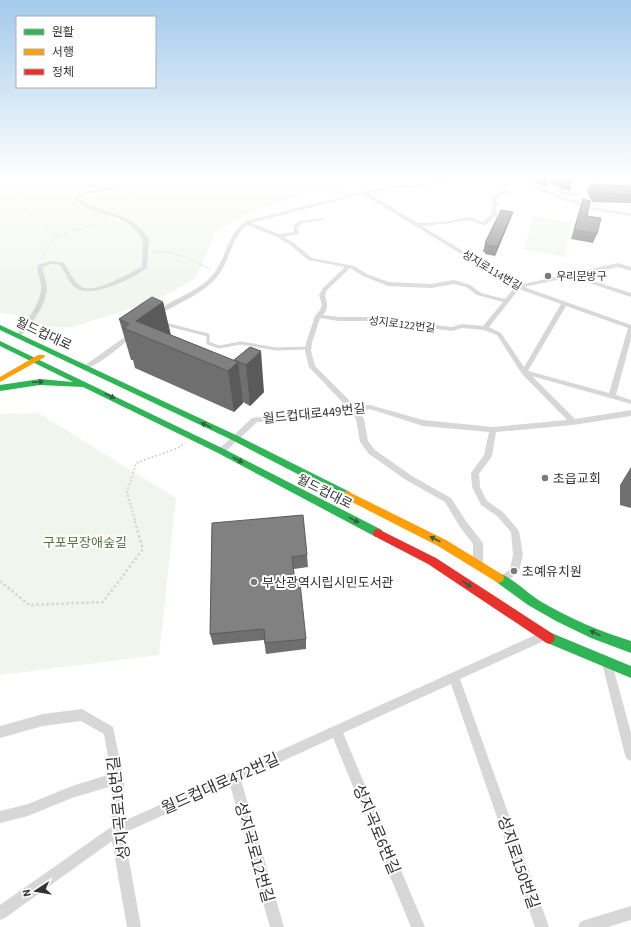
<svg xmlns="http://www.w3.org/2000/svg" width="631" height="927" viewBox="0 0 631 927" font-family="'Source Sans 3','Noto Sans KR',sans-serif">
	<rect width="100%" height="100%" fill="#fff"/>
	<g fill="#f1f5ed">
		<path d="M0 177H393L383 181 366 184 321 189 252 212 216 231 195 279 154 301 73 327H50L15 315 0 313Z"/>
		<path d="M574 177H631V193L582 190Z"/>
		<path d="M534 216 572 222 564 257 523 249Z"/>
		<path d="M38 413 176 498 159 655 0 675V414Z"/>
	</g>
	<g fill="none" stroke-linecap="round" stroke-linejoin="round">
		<g stroke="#d6d6d6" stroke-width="1" stroke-dasharray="1 1" stroke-linecap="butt">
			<path d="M25 177 28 179 18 203 27 213 45 221V229L59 234"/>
			<path d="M112 194 108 201 114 208"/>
			<path d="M111 204 154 184 161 177"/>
			<path d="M152 252C171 250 187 258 203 266"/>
			<path d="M42 258C52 228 84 231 108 220"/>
		</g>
		<path stroke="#d6d6d6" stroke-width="1.5" stroke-dasharray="1.5 1.5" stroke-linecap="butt" d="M201 265 210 269"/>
		<path stroke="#d6d6d6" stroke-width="2" stroke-dasharray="2 2" stroke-linecap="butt" d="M135 520 127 493 136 463 178 448 185 443"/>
		<path stroke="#d6d6d6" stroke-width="2.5" stroke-dasharray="2.5 2.5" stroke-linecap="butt" d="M0 581 29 605 103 602 143 549 134 519"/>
		<path stroke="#d7d7d7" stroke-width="2.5" d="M538 177 560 192 579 195"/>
		<path stroke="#d7d7d7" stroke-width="3" d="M165 324 208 335V343L219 347 241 343 276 349 308 348"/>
		<g fill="#d7d7d7" fill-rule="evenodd">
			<path d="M126 177H131L114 189 86 194 79 198C93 212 115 211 131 221 138 225 144 232 149 239L147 268C134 278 92 299 76 288 69 284 65 272 60 265L51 264 43 267C43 274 47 281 47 288 46 306 31 325 20 338H16L15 337C24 324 42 303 41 287 41 279 36 272 38 265L51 261 64 263C69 270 73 281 80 286 94 296 128 273 142 267L143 239C139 233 134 227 128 223 111 212 88 214 74 198L83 192 111 187Z"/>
			<path d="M493 177H509L507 178 378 190 367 193 418 223 443 222 470 217 483 222 493 213 491 210 494 204 491 198 504 190H508V192L496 199 498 204 495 210 498 213 486 225H482L469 220 443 224 422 226 519 285 618 263 631 267V271L618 267 577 276 631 293V297L571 277 524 287 631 325V339L616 395 631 400V404L532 376 575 419 631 410V416L573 425 496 432 492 456 479 474 480 487 487 501 503 512 519 531 523 555 519 571 517 574 503 584 500 583 498 580 500 577 510 569 513 555 511 532 497 516 481 505 472 487 471 473 484 455 489 432 423 426 370 409 358 411 364 419 368 441 375 450 412 476 451 498 466 521 483 543V565L481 568 478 569 475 568 473 565V544L460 527 445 502 406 480 369 454 360 442 356 419 351 412 257 422 224 453 221 454 217 451 252 418 347 407 309 367 305 351 306 343 315 316 320 310 322 305 319 295 323 288 345 267 308 260 290 245 277 237 247 225C231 237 230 262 217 277 202 295 177 303 158 316L156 317 153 315C170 298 198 294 214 273 227 257 228 230 249 220L378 188ZM362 194 366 196 515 287 505 299 481 293 470 285 454 280 431 284 389 282 367 274 354 266 312 258 294 243 284 237 299 234 298 227 303 223 324 220V218L300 221 293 226 294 232 279 234 251 223ZM350 268 363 276 388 286 431 288 454 284 466 287 477 295 503 302 483 326 462 324 452 327 372 317H339L323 315C329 308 327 303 325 295L327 290ZM519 289 561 304 524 367 501 333 489 327ZM566 306 628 328 609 393 528 371ZM320 318 339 321H372L452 331 462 328 484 330 497 335 522 374 567 420 493 427 423 420 370 405 355 406 315 366 311 351 312 343Z"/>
			<path d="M513 177H518L543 189 592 207 631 214V216L589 209 539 191Z"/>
			<path d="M133 331 135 332V334C126 342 94 370 84 368V366Z"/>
			<path d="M544 631 548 633 549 636 548 639 460 679 549 927H535L451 684 343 733 425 927H411L333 738 241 780 284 927H270L230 785 124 833 141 927H127L112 841 5 918 0 920V905L111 827 112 786 72 798 28 816 0 823V811L28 804 72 786 111 774 104 734 81 721 43 726 0 738V726L43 714 82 709 113 727 124 780V821Z"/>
			<path d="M607 658 611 659 612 663 631 733V761L627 759 625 755 602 663 603 659Z"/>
			<path d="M631 906V920L608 927H578L580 922 585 920Z"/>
		</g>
		<g fill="#30b455" fill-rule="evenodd">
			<path d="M0 325 238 436 350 492 352 495 350 498H344L232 440 0 330Z"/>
			<path d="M0 341 224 449 382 530 383 533 382 536 378 537 374 536 218 453 83 387 40 385 0 391V385L40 379 73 382 0 346Z"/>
			<path d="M499 573C514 579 526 592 540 601 569 618 599 631 631 641V653L591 638 556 621 528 605 495 581 494 578 495 575Z"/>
			<path d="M549 632 631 666V678L545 642 543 638 545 634Z"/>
		</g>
		<g fill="#ff9f0a" fill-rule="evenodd">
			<path d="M38 355H44L45 357 0 382V377Z"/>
			<path d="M347 491 446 540 503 575 504 578 503 581 499 583 495 581 438 546 344 498 342 495 344 492Z"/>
		</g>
		<path fill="#e5322d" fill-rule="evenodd" d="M378 529 436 558 553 634 555 638 553 642 549 644 545 642 428 564 374 536 373 533 374 530Z"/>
	</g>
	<g fill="#6f6f6f">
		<path d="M528 177H574L570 191 561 189 557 185H554L548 181 546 186 543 187Z"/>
		<path d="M590 184 631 186V203L592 202 587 192Z"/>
		<path d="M583 199 587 216 597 234 593 243 571 239Z"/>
		<path d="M513 212 510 220 495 256 485 254V252H483L485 243Z"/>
		<path d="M163 302 171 335 234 361V360L250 347 264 392 250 406 243 402V403L234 412 135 368 133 360H131L119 319Z"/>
		<path d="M631 467V508L620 505V485Z"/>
		<path d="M212 523 307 555 308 567 294 569 295 584 306 639V649L266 654 264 640 213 645 210 634Z"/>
	</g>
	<g fill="#5a5a5a">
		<path d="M545 177H549L546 186 543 187Z"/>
		<path d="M557 177H559L557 185H554Z"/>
		<path d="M513 212 510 220 495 256 497 247Z"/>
		<path d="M163 302 172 342 136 321Z"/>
		<path d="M261 351 264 392 250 406 246 365Z"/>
		<path d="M238 362 243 403 234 412 228 371Z"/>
	</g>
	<g fill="#818181" stroke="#5a5a5a">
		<path d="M590 184 631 186V195L595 193Z"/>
		<path d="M583 199 590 201 587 216 601 218 597 234 574 230Z"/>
		<path d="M501 210 513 212 497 247 487 245V243H485Z"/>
		<path d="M152 297 163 302 136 321 238 362 228 371 123 328 129 324 119 319Z"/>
		<path d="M250 347 261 351 246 365 234 360Z"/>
		<path d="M303 515 307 555 292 557 295 584 300 583 306 639 265 643 264 629 210 634 212 523Z"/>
	</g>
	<defs><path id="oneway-solid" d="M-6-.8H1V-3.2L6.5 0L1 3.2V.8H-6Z"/></defs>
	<g fill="#32603f">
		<use href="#oneway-solid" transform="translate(38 382) rotate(-2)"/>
		<use href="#oneway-solid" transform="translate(110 396) rotate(26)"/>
		<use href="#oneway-solid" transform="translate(206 425) rotate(-154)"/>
		<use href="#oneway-solid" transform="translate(238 460) rotate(28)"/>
		<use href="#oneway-solid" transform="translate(354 520) rotate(27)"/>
		<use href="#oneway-solid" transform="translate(435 539) rotate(-153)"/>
		<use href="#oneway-solid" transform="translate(467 584) rotate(34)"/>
		<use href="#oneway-solid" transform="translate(595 633) rotate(-155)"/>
	</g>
	<linearGradient id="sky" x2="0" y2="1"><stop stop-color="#a3caec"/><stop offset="0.58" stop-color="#fff"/><stop offset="1" stop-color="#fff" stop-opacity="0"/></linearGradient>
	<rect width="631" height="307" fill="url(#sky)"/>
	<g fill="#7a7a7a" stroke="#fff" stroke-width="1.5">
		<circle cx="548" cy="276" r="4"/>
		<circle cx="545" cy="478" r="4"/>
		<circle cx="514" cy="571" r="4"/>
		<circle cx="254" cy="582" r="4"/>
	</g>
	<g text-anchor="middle" stroke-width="4" stroke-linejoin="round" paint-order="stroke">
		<g font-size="11" fill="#333" stroke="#fff">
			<text transform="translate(492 270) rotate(31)" y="4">성지로114번길</text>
			<text transform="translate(402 324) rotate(7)" y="4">성지로122번길</text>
		</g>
		<g font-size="11" fill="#333" stroke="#fff" text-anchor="start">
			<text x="556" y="280">우리문방구</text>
		</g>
		<g font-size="13" fill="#333" stroke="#fff">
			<text transform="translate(44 333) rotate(25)" y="5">월드컵대로</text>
			<text transform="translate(314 413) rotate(-6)" y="5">월드컵대로449번길</text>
			<text transform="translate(325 491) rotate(27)" y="5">월드컵대로</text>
		</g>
		<g font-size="13" fill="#333" stroke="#fff" text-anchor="start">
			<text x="553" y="483">초읍교회</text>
			<text x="522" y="576">초예유치원</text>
			<text x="262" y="587">부산광역시립시민도서관</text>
		</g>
		<g font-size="13" fill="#56703f" stroke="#fff">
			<text x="85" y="547">구포무장애숲길</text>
		</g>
		<g font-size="16" fill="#333" stroke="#fff">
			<text transform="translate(220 783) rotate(-24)" y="6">월드컵대로472번길</text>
			<text transform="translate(118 808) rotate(-96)" y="6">성지곡로16번길</text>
			<text transform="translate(377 829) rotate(67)" y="6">성지곡로6번길</text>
			<text transform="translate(255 852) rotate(74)" y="6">성지곡로12번길</text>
			<text transform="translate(519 862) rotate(71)" y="6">성지로150번길</text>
		</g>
	</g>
	<rect x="16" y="16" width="140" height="72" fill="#ffffff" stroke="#adadad"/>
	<rect x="24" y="29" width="20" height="6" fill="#30b455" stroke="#adadad"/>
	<text x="52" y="36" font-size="12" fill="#333333">원활</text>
	<rect x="24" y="49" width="20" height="6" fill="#ff9f0a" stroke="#adadad"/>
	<text x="52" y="56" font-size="12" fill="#333333">서행</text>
	<rect x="24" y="69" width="20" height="6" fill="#e5322d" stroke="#adadad"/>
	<text x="52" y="76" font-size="12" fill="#333333">정체</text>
	<g transform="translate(36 891) rotate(258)" stroke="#ffffff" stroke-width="3" paint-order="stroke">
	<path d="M0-3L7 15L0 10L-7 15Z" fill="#333333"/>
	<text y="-6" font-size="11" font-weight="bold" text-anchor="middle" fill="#333333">N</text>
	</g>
</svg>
